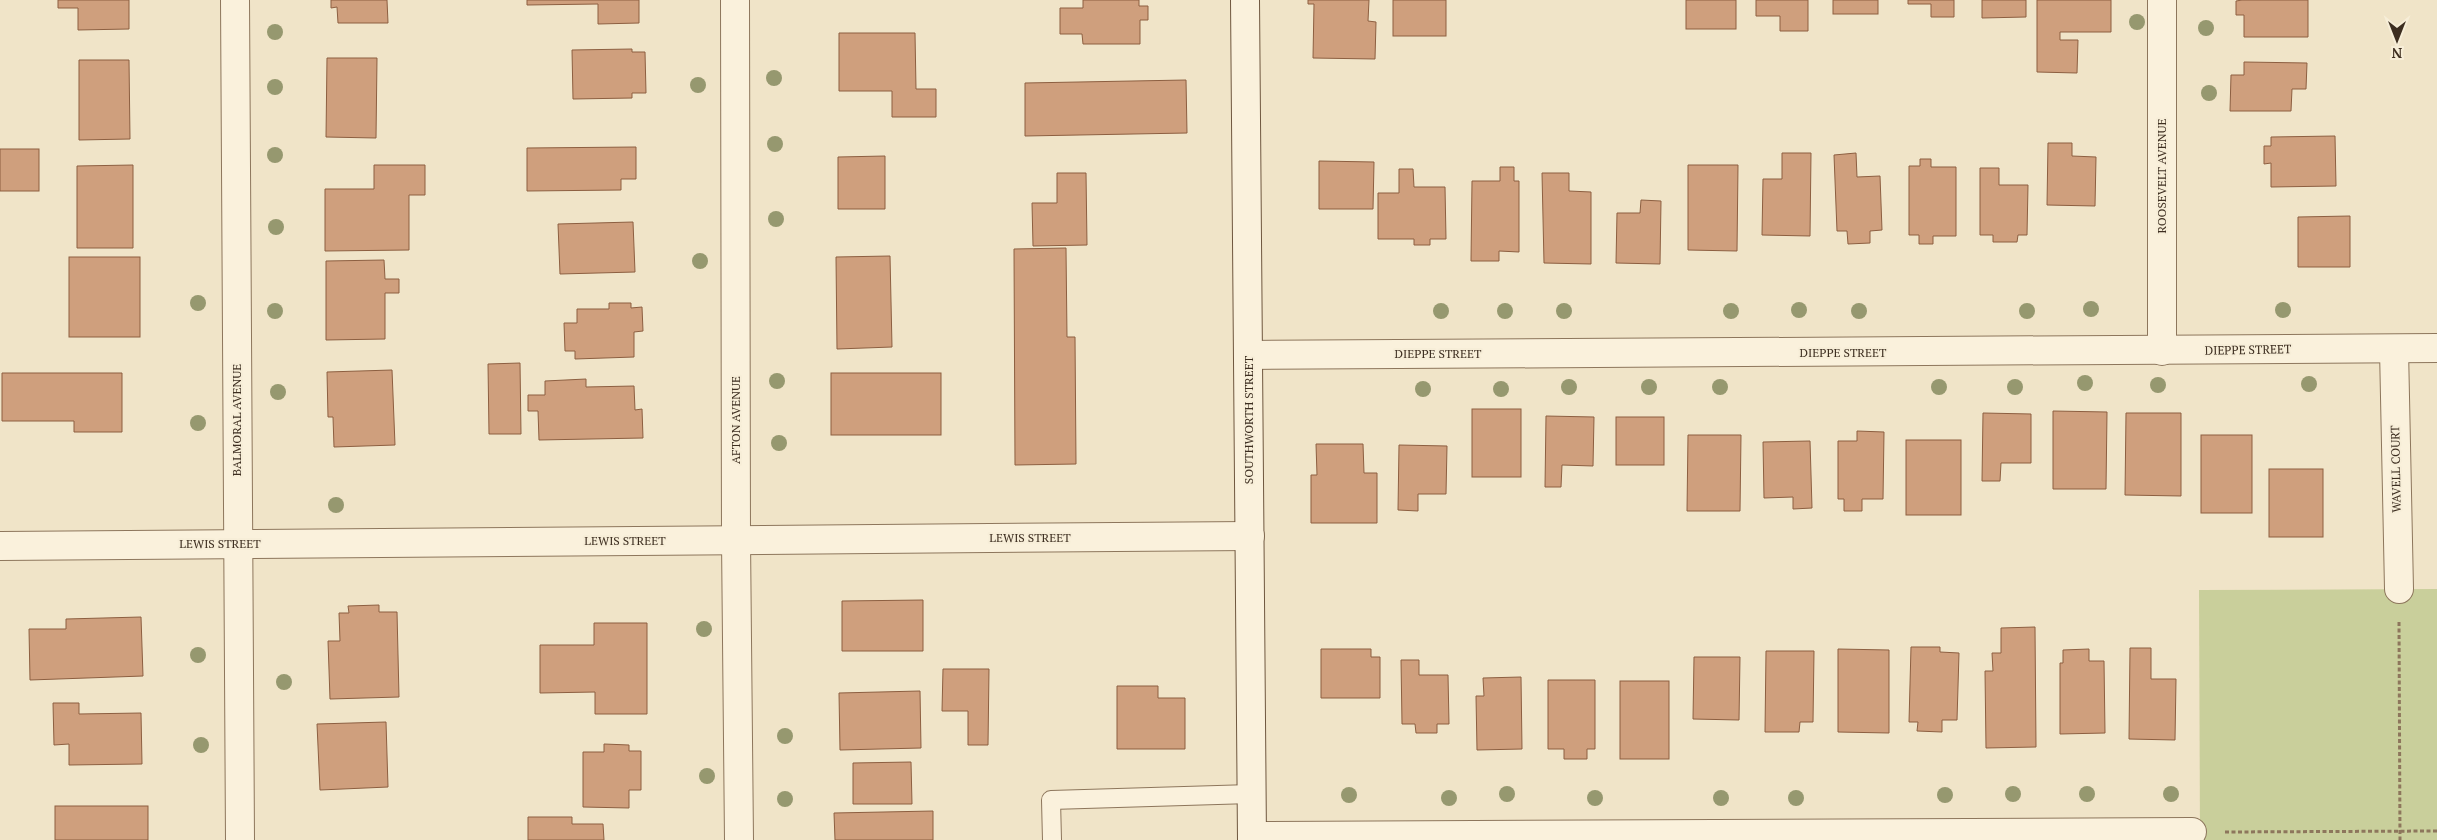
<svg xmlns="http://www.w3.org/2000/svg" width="2437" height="840" viewBox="0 0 2437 840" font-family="'PT Serif',serif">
	<rect width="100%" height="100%" fill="#f0e4c8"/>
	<path fill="#c9cf9b" d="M2437 589V840H2200L2199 590Z"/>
	<g fill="#cf9f7d" stroke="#8d5f41">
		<path d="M58 0H129V29L78 30V8H58Z"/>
		<path d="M331 0H387L388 23H338L337 7 331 8Z"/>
		<path d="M527 0H639V23L598 24V4L527 5Z"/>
		<path d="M1083 0H1139V6H1148V20H1140V44H1083L1082 34H1060V8H1083Z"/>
		<path d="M1308 0H1369L1368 21 1376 22 1375 59 1313 58 1314 4H1308Z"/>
		<rect x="1393" y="0" width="53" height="36"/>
		<rect x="1686" y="0" width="50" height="29"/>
		<path d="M1756 0H1808V31H1780V16H1756Z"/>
		<rect x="1833" y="0" width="45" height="14"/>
		<path d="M1908 0H1954V17H1931V4H1908Z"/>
		<path d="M1982 0H2026V17L1982 18Z"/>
		<path d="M2037 0H2111V32H2060V40H2078L2077 73 2037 72Z"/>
		<path d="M2242 0H2308V37H2244V15H2236V1Z"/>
		<path d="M839 33H915L916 89H936V117H892V91H839Z"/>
		<path d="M632 49V52H645L646 93H632V98L573 99 572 50Z"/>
		<path d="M327 58H377L376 138 326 137Z"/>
		<path d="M79 60H129L130 139 79 140Z"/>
		<path d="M2244 62 2307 63 2306 89H2292L2291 111H2230L2231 75H2244Z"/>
		<path d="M1186 80 1187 133 1025 136V83Z"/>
		<path d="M2335 136 2336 186 2271 187V163L2264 164V146H2271V137Z"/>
		<path d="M2048 143H2072V156L2096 157 2095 206 2047 205Z"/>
		<path d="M636 147V179H621V190L527 191V148Z"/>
		<rect x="0" y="149" width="39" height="42"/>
		<path d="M1782 153H1811L1810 236 1762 235 1763 179H1782Z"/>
		<path d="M1856 153 1857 177 1880 176 1882 230 1870 231V243L1848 244 1847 231H1837L1834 155Z"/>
		<path d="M885 156V209H838V157Z"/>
		<path d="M1920 159H1931V167H1956V236H1933V244H1919V235H1909V166H1920Z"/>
		<path d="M1319 161 1374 162 1373 209H1319Z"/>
		<path d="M133 165V248H77V166Z"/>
		<path d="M374 165H425V195H409V250L325 251V189H374Z"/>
		<path d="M1688 165H1738L1737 251 1688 250Z"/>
		<path d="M1500 167H1514V181H1519V252L1499 251V261H1471L1472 181H1500Z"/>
		<path d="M1980 168H1999V185H2028L2027 235H2018L2017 242H1993V235H1980Z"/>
		<path d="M1399 169H1413L1414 187H1445L1446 239H1430V245H1414V239H1378V193H1399Z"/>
		<path d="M1057 173H1086L1087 245 1033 246 1032 203H1057Z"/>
		<path d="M1542 173H1569V191L1591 192V264L1544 263Z"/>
		<path d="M1641 200 1661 201 1660 264 1616 263 1617 213H1640Z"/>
		<path d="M2350 216V267H2298V217Z"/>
		<path d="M633 222 635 272 560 274 558 224Z"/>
		<path d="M1066 248 1067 337H1075L1076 464 1015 465 1014 249Z"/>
		<path d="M890 256 892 347 837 349 836 257Z"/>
		<rect x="69" y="257" width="71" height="80"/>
		<path d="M384 260 385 279H399V293H385V339L326 340V261Z"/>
		<path d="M609 303H631V308L642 307 643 331 634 332V357L575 359V351H565L564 323H577V309H609Z"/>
		<path d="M520 363 521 434H489L488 364Z"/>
		<path d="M392 370 395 445 334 447 333 417H328L327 372Z"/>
		<path d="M2 373H122V432H74V421H2Z"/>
		<rect x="831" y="373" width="110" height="62"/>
		<path d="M586 379V387L634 386 635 410 642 409 643 438 539 440 538 411H528V395H545V381Z"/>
		<rect x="1472" y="409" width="49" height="68"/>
		<path d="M2053 411 2107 412 2106 489H2053Z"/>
		<path d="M1983 413 2031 414V463H2001L2000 481H1982Z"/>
		<path d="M2126 413H2181V496L2125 495Z"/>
		<path d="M1546 416 1594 417 1593 466 1562 465 1561 487H1545Z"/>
		<rect x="1616" y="417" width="48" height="48"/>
		<path d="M1857 431 1884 432 1883 499H1862V511H1844V499H1838V441H1857Z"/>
		<path d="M1688 435H1741L1740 511H1687Z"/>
		<rect x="2201" y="435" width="51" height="78"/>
		<rect x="1906" y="440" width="55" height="75"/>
		<path d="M1810 441 1812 508 1793 509V497L1764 498 1763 442Z"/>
		<path d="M1316 444H1363L1364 473H1377V523H1311V475H1317Z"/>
		<path d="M1399 445 1447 446 1446 494H1418V511L1398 510Z"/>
		<rect x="2269" y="469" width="54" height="68"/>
		<path d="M923 600V651H842V601Z"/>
		<path d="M379 605V612H397L399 697 330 699 328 641H340L339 613H349L348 606Z"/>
		<path d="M141 617 143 676 30 680 29 629H66V619Z"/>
		<path d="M594 623H647V714H595V692L540 693V645H594Z"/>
		<path d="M2035 627 2036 747 1986 748 1985 671H1993L1992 653H2001V628Z"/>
		<path d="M1911 647H1940V652L1959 653 1957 720H1942V732L1917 731 1918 722H1909Z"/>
		<path d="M2130 648H2151V679H2176L2175 740 2129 739Z"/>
		<path d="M1321 649H1371V657H1380V698H1321Z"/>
		<path d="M1838 649 1889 650V733L1838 732Z"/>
		<path d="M2089 649V661H2104L2105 733 2060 734V663H2063V650Z"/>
		<path d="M1766 651H1814L1813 722H1800L1799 732H1765Z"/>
		<path d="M1694 657H1740L1739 720 1693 719Z"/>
		<path d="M1401 660H1419V675H1448L1449 724H1437V733H1416L1415 724H1402Z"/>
		<path d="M943 669H989L988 745H968V711H942Z"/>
		<path d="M1521 677 1522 749 1477 750 1476 696H1484L1483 678Z"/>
		<path d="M1548 680H1595V749H1587V759H1564V749H1548Z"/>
		<rect x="1620" y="681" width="49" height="78"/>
		<path d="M1117 686H1158V698H1185V749H1117Z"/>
		<path d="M920 691 921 748 840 750 839 693Z"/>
		<path d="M53 703H79V714L141 713 142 764 69 765V744L54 745Z"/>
		<path d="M386 722 388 787 320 790 317 724Z"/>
		<path d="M604 744 629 745V751H641V790H629V808L583 807V752H604Z"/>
		<path d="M911 762 912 804H853V763Z"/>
		<rect x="55" y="806" width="93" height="34"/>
		<path d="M933 811V840H835L834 813Z"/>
		<path d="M528 817H572V824H603L604 840H528Z"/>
	</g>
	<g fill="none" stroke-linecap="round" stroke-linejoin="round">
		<g stroke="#8d765c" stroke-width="20">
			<path id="service" d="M1052 840 1051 800 1251 794"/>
		</g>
		<g stroke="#8d765c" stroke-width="30">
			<g id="minor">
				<path d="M235 0 240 840"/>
				<path d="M735 0 736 540 739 840"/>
				<path d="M2162 0V351"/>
				<path d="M2394 349 2399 589"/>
				<path d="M1248 355 2437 348"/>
				<path d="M0 546 1250 536"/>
				<path d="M1252 836 2192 832"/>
			</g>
		</g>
		<g stroke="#6f573f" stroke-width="30">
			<path id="secondary" d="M1245 0 1252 840"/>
		</g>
		<g stroke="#8d765c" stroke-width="3" stroke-dasharray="4 2.5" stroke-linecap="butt">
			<path d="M2399 622 2400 840"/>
			<path d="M2225 832 2437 831"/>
		</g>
		<use href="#service" stroke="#faf1dc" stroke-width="18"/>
		<use href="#minor" stroke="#faf1dc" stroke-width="28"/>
		<use href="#secondary" stroke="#faf1dc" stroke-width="28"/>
	</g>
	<g fill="#96986f">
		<circle cx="2137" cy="22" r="8"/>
		<circle cx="2206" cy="28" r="8"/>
		<circle cx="275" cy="32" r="8"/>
		<circle cx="774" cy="78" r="8"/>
		<circle cx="698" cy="85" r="8"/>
		<circle cx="275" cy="87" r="8"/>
		<circle cx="2209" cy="93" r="8"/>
		<circle cx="775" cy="144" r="8"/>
		<circle cx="275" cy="155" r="8"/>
		<circle cx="776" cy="219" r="8"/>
		<circle cx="276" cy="227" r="8"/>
		<circle cx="700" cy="261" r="8"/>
		<circle cx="198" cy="303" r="8"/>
		<circle cx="2091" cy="309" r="8"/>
		<circle cx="1799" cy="310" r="8"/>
		<circle cx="2283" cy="310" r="8"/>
		<circle cx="275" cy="311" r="8"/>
		<circle cx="1441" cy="311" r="8"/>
		<circle cx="1505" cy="311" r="8"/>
		<circle cx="1564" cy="311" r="8"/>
		<circle cx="1731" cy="311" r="8"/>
		<circle cx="1859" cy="311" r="8"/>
		<circle cx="2027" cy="311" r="8"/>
		<circle cx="777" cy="381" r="8"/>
		<circle cx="2085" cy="383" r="8"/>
		<circle cx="2309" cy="384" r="8"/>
		<circle cx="2158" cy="385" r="8"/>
		<circle cx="1569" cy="387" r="8"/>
		<circle cx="1649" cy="387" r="8"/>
		<circle cx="1720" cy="387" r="8"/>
		<circle cx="1939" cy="387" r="8"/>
		<circle cx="2015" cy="387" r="8"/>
		<circle cx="1423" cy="389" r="8"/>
		<circle cx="1501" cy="389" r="8"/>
		<circle cx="278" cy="392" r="8"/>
		<circle cx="198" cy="423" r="8"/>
		<circle cx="779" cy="443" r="8"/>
		<circle cx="336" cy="505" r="8"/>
		<circle cx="704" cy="629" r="8"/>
		<circle cx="198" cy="655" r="8"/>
		<circle cx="284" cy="682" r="8"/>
		<circle cx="785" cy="736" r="8"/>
		<circle cx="201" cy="745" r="8"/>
		<circle cx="707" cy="776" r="8"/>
		<circle cx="1507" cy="794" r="8"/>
		<circle cx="2013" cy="794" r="8"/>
		<circle cx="2087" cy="794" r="8"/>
		<circle cx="2171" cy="794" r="8"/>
		<circle cx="1349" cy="795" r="8"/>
		<circle cx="1945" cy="795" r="8"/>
		<circle cx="1449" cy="798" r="8"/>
		<circle cx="1595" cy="798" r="8"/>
		<circle cx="1721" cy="798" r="8"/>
		<circle cx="1796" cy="798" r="8"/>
		<circle cx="785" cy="799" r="8"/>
	</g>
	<g text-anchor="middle" stroke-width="4" stroke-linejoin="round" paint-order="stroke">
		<g font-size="12" fill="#3d2e20" stroke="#f7eed8">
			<text transform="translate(2162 176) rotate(-90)" y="4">ROOSEVELT AVENUE</text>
			<text transform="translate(2248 350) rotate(-1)" y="4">DIEPPE STREET</text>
			<text x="1843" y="357">DIEPPE STREET</text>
			<text x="1438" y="358">DIEPPE STREET</text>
			<text transform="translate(237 420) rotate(-90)" y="4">BALMORAL AVENUE</text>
			<text transform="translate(736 420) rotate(-90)" y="4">AFTON AVENUE</text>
			<text transform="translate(1249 420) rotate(-90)" y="4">SOUTHWORTH STREET</text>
			<text transform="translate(2396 469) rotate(-91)" y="4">WAVELL COURT</text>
			<text x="1030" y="542">LEWIS STREET</text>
			<text x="625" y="545">LEWIS STREET</text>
			<text x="220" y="548">LEWIS STREET</text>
		</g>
	</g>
	<g transform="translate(2397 40) rotate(180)" stroke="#f7eed8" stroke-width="4" paint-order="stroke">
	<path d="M0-4L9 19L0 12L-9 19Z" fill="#3d2e20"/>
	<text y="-8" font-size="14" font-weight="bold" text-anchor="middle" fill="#3d2e20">N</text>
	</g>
</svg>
